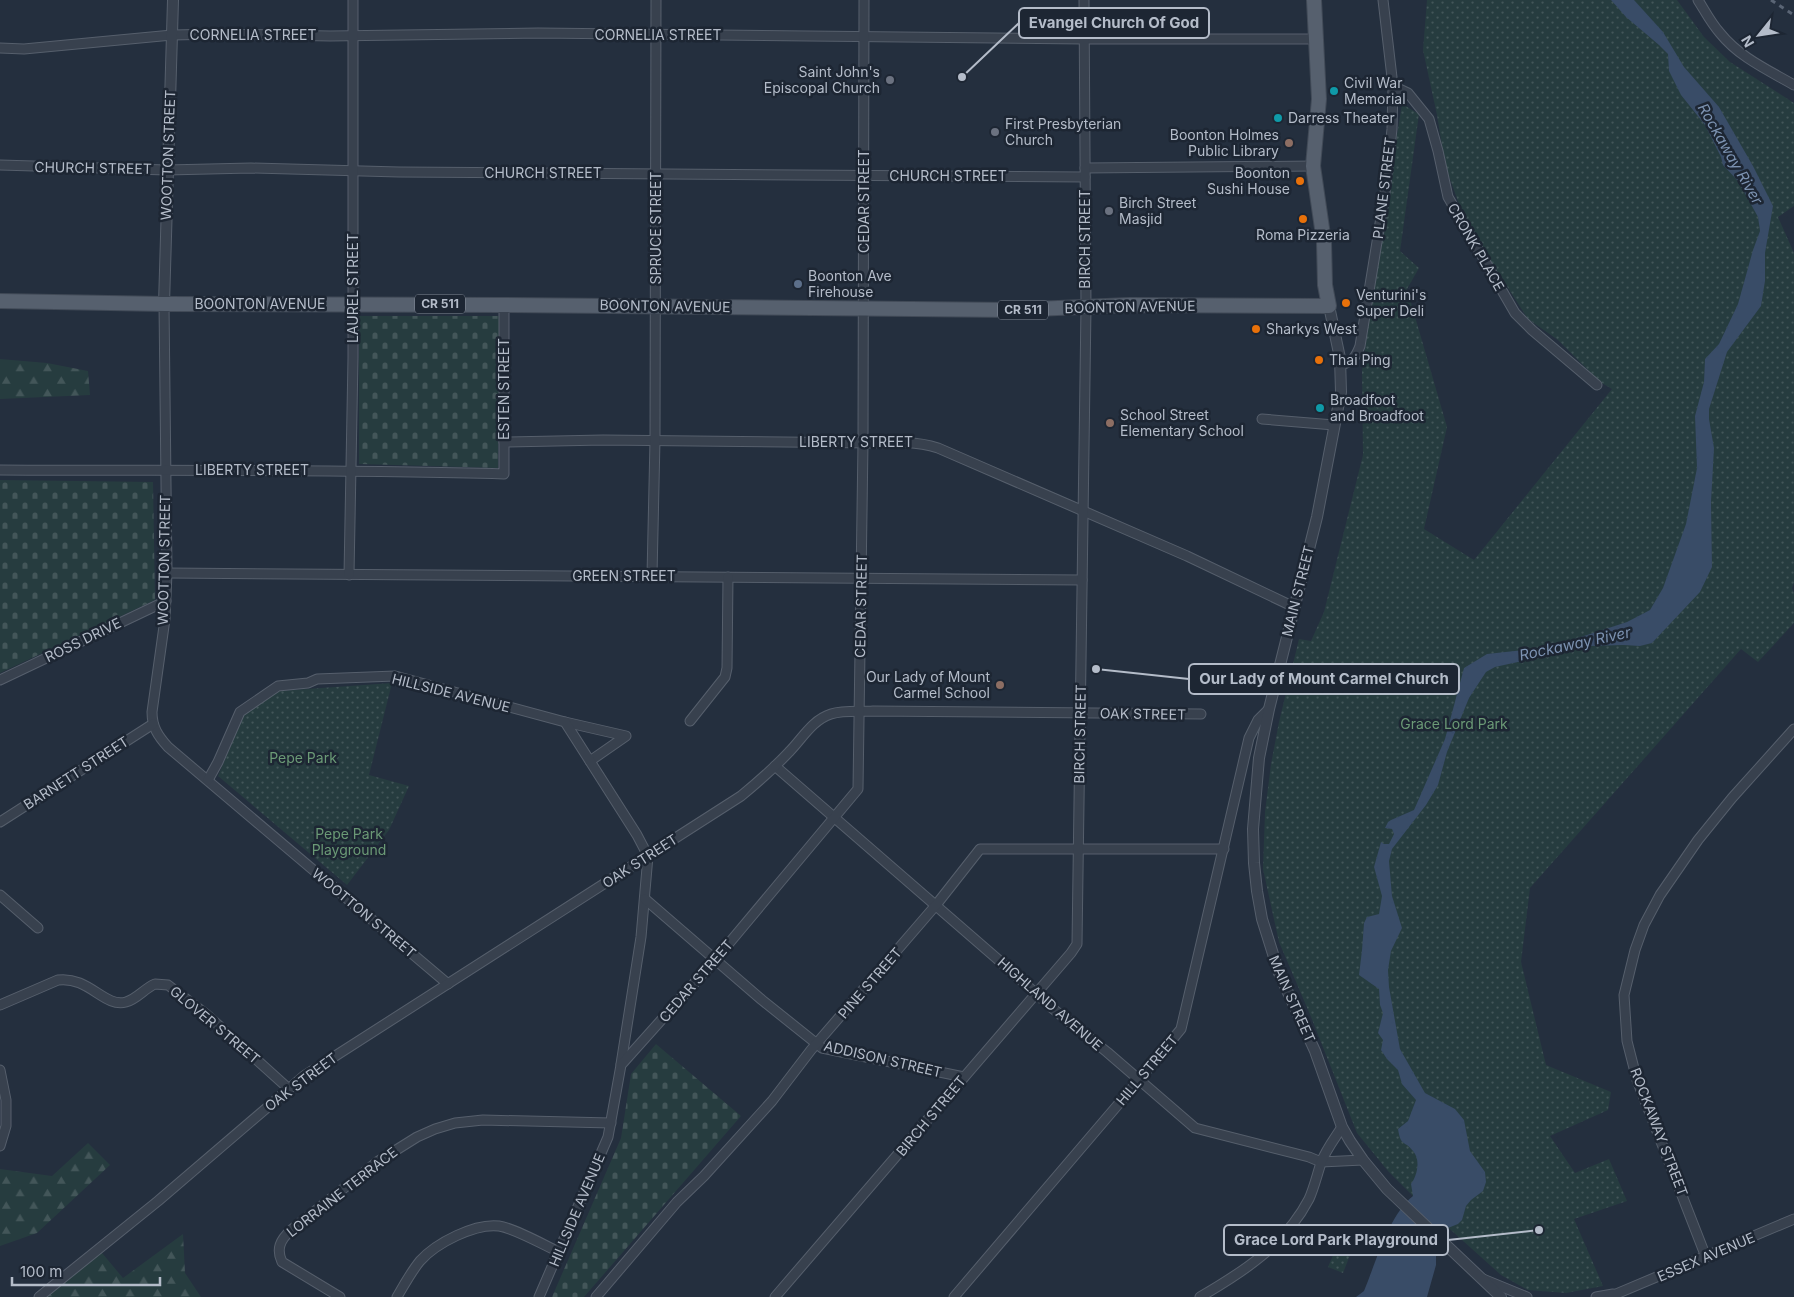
<svg xmlns="http://www.w3.org/2000/svg" width="1794" height="1297" viewBox="0 0 1794 1297" font-family="Inter,sans-serif">
	<defs>
		<pattern id="forest-firs" width="22" height="20" patternUnits="userSpaceOnUse" patternTransform="scale(1.25)"><rect width="22" height="20" fill="#263c3f"/><path d="M5 1l3.5 6h-7zM16 11l3.5 6h-7z" fill="#435659"/></pattern>
		<pattern id="cemetery-stones" width="16" height="16" patternUnits="userSpaceOnUse" patternTransform="scale(1.25)"><rect width="16" height="16" fill="#263c3f"/><path d="M2 7V4a2 2 0 0 1 4 0v3zM10 15v-3a2 2 0 0 1 4 0v3z" fill="#435659"/></pattern>
		<pattern id="park-dots" width="8" height="8" patternUnits="userSpaceOnUse" patternTransform="scale(1.25)"><rect width="8" height="8" fill="#263c3f"/><path d="M2 2h.1M6 6h.1" fill="none" stroke="#435659" stroke-width="1.8" stroke-linecap="round"/></pattern>
	</defs>
	<rect width="100%" height="100%" fill="#242f3e"/>
	<g fill="url(#forest-firs)">
		<path d="M0 359 47 363 88 371 90 395 0 399Z"/>
		<path d="M88 1143 110 1165 37 1233 0 1246V1169L52 1176Z"/>
		<path d="M183 1234 185 1273 201 1297H44L97 1247 123 1278Z"/>
	</g>
	<g fill="url(#cemetery-stones)">
		<path d="M359 316H500L498 468 359 464Z"/>
		<path d="M0 480 153 482 155 600 0 673Z"/>
		<path d="M656 1044 741 1116 584 1297H552L621 1138 631 1074Z"/>
	</g>
	<g fill="url(#park-dots)">
		<path d="M1427 0H1677L1704 37 1730 62 1794 103V206L1778 217 1794 253V583L1792 588 1794 593V623L1758 662 1741 649 1530 888 1521 962 1546 1065 1611 1092 1608 1110 1550 1136 1575 1173 1609 1159 1627 1201 1574 1219 1603 1286 1566 1293 1528 1290 1501 1275 1413 1196 1388 1171 1357 1133 1311 1017 1279 942 1263 869 1265 812 1271 764 1279 722 1299 639 1311 641 1324 612 1363 455 1362 371 1381 233 1402 104 1419 114 1400 251 1419 268 1407 289 1447 427 1424 529 1474 560 1612 389 1600 382 1558 340 1528 319 1465 221 1445 165 1437 115 1423 50Z"/>
		<path d="M392 683 369 775 409 786 389 830 347 885 218 776 245 712 279 691Z"/>
		<path d="M1340 1239 1354 1245 1343 1273 1328 1267Z"/>
	</g>
	<path fill="#394c67" d="M1611 0H1634L1663 32 1684 67 1719 107 1753 166 1773 206 1765 253V281L1761 306 1727 352 1709 409V419L1714 448 1711 502 1712 567 1700 592 1652 643 1640 646 1623 645 1591 646 1495 667 1486 672 1469 698 1447 752 1438 785 1426 805 1392 849 1389 861 1392 896 1402 928 1391 951 1388 970 1389 987 1400 1049 1425 1093 1455 1109 1464 1120 1470 1151 1485 1172 1486 1182 1483 1191 1471 1200 1466 1206 1462 1220 1458 1224 1448 1228 1436 1252V1265L1427 1297H1356L1364 1291C1376 1262 1389 1215 1413 1196L1411 1184C1417 1176 1421 1160 1413 1151 1405 1140 1401 1148 1398 1129L1408 1121 1416 1100 1402 1084 1398 1070 1387 1059 1381 1050 1383 1040 1378 1033 1383 1013 1380 1005 1379 989 1359 975 1362 950 1364 923 1367 917 1379 914 1382 896 1374 867 1381 842 1384 844H1389L1394 834 1392 829 1385 828 1388 822 1391 820 1414 810 1445 739 1464 668 1487 654 1550 647 1627 622 1650 610 1663 588 1686 524 1697 468 1695 416 1704 382 1705 359 1719 344 1738 304 1753 250 1760 231 1758 217 1738 181 1723 165 1721 157 1705 125 1681 95 1669 71 1668 54 1659 45 1626 17Z"/>
	<g fill="none" stroke-linecap="round" stroke-linejoin="round">
		<g stroke="#565f6c" stroke-width="11">
			<g id="minor">
				<path d="M1698 0C1705 11 1711 23 1720 33 1739 57 1768 70 1794 85"/>
				<path d="M0 48 24 49 172 35 220 34 330 36 538 33 1084 39H1316"/>
				<path d="M1393 86 1408 93 1429 119 1438 151 1448 197 1515 313 1532 330 1597 385"/>
				<path d="M0 165 167 170 251 168 399 172 1085 177"/>
				<path d="M1085 168 1313 166"/>
				<path d="M164 304 167 573 165 619 152 712C152 727 158 736 168 747L448 984"/>
				<path d="M1341 365C1352 362 1356 357 1360 346L1385 193 1392 129 1393 86 1383 0"/>
				<path d="M1262 419 1334 425"/>
				<path d="M504 442 603 440 874 443C896 442 916 441 938 448L1187 556 1294 607"/>
				<path d="M0 470C168 471 336 469 504 474V305"/>
				<path d="M167 573 1082 580"/>
				<path d="M349 575 353 358V0"/>
				<path d="M652 576 655 440 656 0"/>
				<path d="M0 680 166 601"/>
				<path d="M690 721 725 677 727 668 728 577"/>
				<path d="M565 722 626 736 590 761"/>
				<path d="M775 766 1002 963 1052 1008 1107 1052 1195 1128 1309 1157 1321 1162 1363 1160"/>
				<path d="M208 780 218 762 240 712 278 686 308 683 317 679 395 676 565 722 637 835 648 856 641 937 621 1064"/>
				<path d="M0 822 153 724"/>
				<path d="M0 895 38 928"/>
				<path d="M645 899 762 1000 822 1048 964 1077"/>
				<path d="M0 1005 58 980C89 976 104 1008 126 1002 137 999 145 988 155 984L168 985 206 1014 289 1089"/>
				<path d="M0 1070 6 1100V1126L0 1146"/>
				<path d="M1706 1257 1637 1080 1627 1041 1624 995 1635 950 1644 925 1660 895 1698 840 1732 798 1794 729"/>
				<path d="M1483 1279 1527 1297"/>
				<path d="M39 1297 158 1201 304 1076 741 796C758 782 774 768 789 752 802 739 812 720 831 714 844 710 860 712 873 711L1201 714"/>
				<path d="M340 1297 282 1262C276 1249 280 1240 291 1230L377 1162 417 1137 435 1129 455 1123 483 1120 611 1123"/>
				<path d="M397 1297C404 1285 411 1272 420 1261 436 1243 475 1223 499 1226 514 1228 544 1245 559 1252"/>
				<path d="M539 1297 608 1137 621 1065 715 960 858 789 863 443 864 0"/>
				<path d="M596 1297 677 1202 704 1176 772 1101 811 1050 936 905 980 849H1224"/>
				<path d="M775 1297 1071 953 1077 944 1086 307 1084 0"/>
				<path d="M954 1297 1139 1080 1181 1029 1249 738 1258 720 1269 709"/>
				<path d="M1200 1297C1243 1272 1285 1245 1309 1199 1314 1188 1317 1175 1321 1163 1325 1151 1335 1138 1342 1127"/>
				<path d="M1596 1297 1613 1294"/>
				<path d="M1609 1297 1794 1219"/>
			</g>
		</g>
		<g stroke="#565f6c" stroke-width="12">
			<g id="tertiary">
				<path d="M164 304 173 0"/>
				<path d="M1329 306 1340 358 1341 392 1317 517 1269 709 1259 758 1253 829 1254 863 1257 891 1262 919 1279 973 1315 1051 1342 1127 1350 1141 1363 1160 1387 1189 1501 1297"/>
			</g>
		</g>
		<g stroke="#414a57" stroke-width="16">
			<path id="primary" d="M0 301 164 304 504 305 1011 310 1130 305 1329 306 1325 285 1324 242 1313 166 1319 99 1314 0"/>
		</g>
		<use href="#minor" stroke="#38414e" stroke-width="9"/>
		<use href="#tertiary" stroke="#38414e" stroke-width="10"/>
		<use href="#primary" stroke="#56606e" stroke-width="14"/>
		<path stroke="#5a6575" stroke-width="3" stroke-dasharray="5 5" stroke-linecap="butt" d="M1771 0 1794 15"/>
	</g>
	<g fill="#6b7280" stroke="#1d2633" stroke-width="2">
		<circle cx="890" cy="80" r="5"/>
		<circle cx="995" cy="132" r="5"/>
		<circle cx="1109" cy="211" r="5"/>
	</g>
	<g fill="#0f9aa8" stroke="#1d2633" stroke-width="2">
		<circle cx="1334" cy="91" r="5"/>
		<circle cx="1278" cy="118" r="5"/>
		<circle cx="1320" cy="408" r="5"/>
	</g>
	<g fill="#8d6e63" stroke="#1d2633" stroke-width="2">
		<circle cx="1289" cy="143" r="5"/>
		<circle cx="1110" cy="423" r="5"/>
		<circle cx="1000" cy="685" r="5"/>
	</g>
	<g fill="#e8710a" stroke="#1d2633" stroke-width="2">
		<circle cx="1300" cy="181" r="5"/>
		<circle cx="1303" cy="219" r="5"/>
		<circle cx="1346" cy="303" r="5"/>
		<circle cx="1256" cy="329" r="5"/>
		<circle cx="1319" cy="360" r="5"/>
	</g>
	<circle fill="#5c6f8a" stroke="#1d2633" stroke-width="2" cx="798" cy="284" r="5"/>
	<g text-anchor="middle" stroke-width="5" stroke-linejoin="round" paint-order="stroke">
		<g fill="#1d2633" stroke="#878f9c" stroke-width="1">
			<rect x="415" y="294.5" width="50" height="19" rx="4"/>
			<rect x="998" y="300.5" width="50" height="19" rx="4"/>
		</g>
		<g font-size="12" font-weight="bold" fill="#b4bcc9">
			<text x="440" y="308">CR 511</text>
			<text x="1023" y="314">CR 511</text>
		</g>
		<g font-size="14" fill="#b4bcc9" stroke="#1d2633">
			<text x="253" y="40">CORNELIA STREET</text>
			<text x="658" y="40">CORNELIA STREET</text>
			<text transform="translate(168 155) rotate(-88)" y="5">WOOTTON STREET</text>
			<text transform="translate(93 168) rotate(1)" y="5">CHURCH STREET</text>
			<text x="543" y="178">CHURCH STREET</text>
			<text x="948" y="181">CHURCH STREET</text>
			<text transform="translate(1384 188) rotate(-83)" y="5">PLANE STREET</text>
			<text transform="translate(864 201) rotate(-90)" y="5">CEDAR STREET</text>
			<text transform="translate(656 228) rotate(-90)" y="5">SPRUCE STREET</text>
			<text transform="translate(1085 239) rotate(-90)" y="5">BIRCH STREET</text>
			<text transform="translate(1476 247) rotate(60)" y="5">CRONK PLACE</text>
			<text transform="translate(353 288) rotate(-90)" y="5">LAUREL STREET</text>
			<text x="260" y="309">BOONTON AVENUE</text>
			<text transform="translate(665 306) rotate(1)" y="5">BOONTON AVENUE</text>
			<text transform="translate(1130 307) rotate(-1)" y="5">BOONTON AVENUE</text>
			<text transform="translate(504 389) rotate(-90)" y="5">ESTEN STREET</text>
			<text x="856" y="447">LIBERTY STREET</text>
			<text x="252" y="475">LIBERTY STREET</text>
			<text transform="translate(164 560) rotate(-89)" y="5">WOOTTON STREET</text>
			<text x="624" y="581">GREEN STREET</text>
			<text transform="translate(1298 591) rotate(-76)" y="5">MAIN STREET</text>
			<text transform="translate(861 606) rotate(-89)" y="5">CEDAR STREET</text>
			<text transform="translate(83 640) rotate(-26)" y="5">ROSS DRIVE</text>
			<text transform="translate(451 693) rotate(14)" y="5">HILLSIDE AVENUE</text>
			<text transform="translate(1143 714) rotate(1)" y="5">OAK STREET</text>
			<text transform="translate(1080 734) rotate(-89)" y="5">BIRCH STREET</text>
			<text transform="translate(76 773) rotate(-33)" y="5">BARNETT STREET</text>
			<text transform="translate(640 861) rotate(-33)" y="5">OAK STREET</text>
			<text transform="translate(364 913) rotate(40)" y="5">WOOTTON STREET</text>
			<text transform="translate(696 981) rotate(-49)" y="5">CEDAR STREET</text>
			<text transform="translate(870 983) rotate(-49)" y="5">PINE STREET</text>
			<text transform="translate(1292 999) rotate(66)" y="5">MAIN STREET</text>
			<text transform="translate(1050 1004) rotate(41)" y="5">HIGHLAND AVENUE</text>
			<text transform="translate(215 1025) rotate(40)" y="5">GLOVER STREET</text>
			<text transform="translate(883 1059) rotate(13)" y="5">ADDISON STREET</text>
			<text transform="translate(1147 1070) rotate(-50)" y="5">HILL STREET</text>
			<text transform="translate(301 1082) rotate(-37)" y="5">OAK STREET</text>
			<text transform="translate(931 1116) rotate(-50)" y="5">BIRCH STREET</text>
			<text transform="translate(1659 1132) rotate(69)" y="5">ROCKAWAY STREET</text>
			<text transform="translate(342 1192) rotate(-38)" y="5">LORRAINE TERRACE</text>
			<text transform="translate(577 1210) rotate(-67)" y="5">HILLSIDE AVENUE</text>
			<text transform="translate(1706 1257) rotate(-23)" y="5">ESSEX AVENUE</text>
		</g>
		<g font-size="14" fill="#b4bcc9" stroke="#1d2633" text-anchor="start">
			<text x="880" y="77" text-anchor="end">Saint John's<tspan x="880" dy="16">Episcopal Church</tspan></text>
			<text x="1344" y="88">Civil War<tspan x="1344" dy="16">Memorial</tspan></text>
			<text x="1288" y="123">Darress Theater</text>
			<text x="1005" y="129">First Presbyterian<tspan x="1005" dy="16">Church</tspan></text>
			<text x="1279" y="140" text-anchor="end">Boonton Holmes<tspan x="1279" dy="16">Public Library</tspan></text>
			<text x="1290" y="178" text-anchor="end">Boonton<tspan x="1290" dy="16">Sushi House</tspan></text>
			<text x="1119" y="208">Birch Street<tspan x="1119" dy="16">Masjid</tspan></text>
			<text x="1303" y="240" text-anchor="middle">Roma Pizzeria</text>
			<text x="808" y="281">Boonton Ave<tspan x="808" dy="16">Firehouse</tspan></text>
			<text x="1356" y="300">Venturini's<tspan x="1356" dy="16">Super Deli</tspan></text>
			<text x="1266" y="334">Sharkys West</text>
			<text x="1329" y="365">Thai Ping</text>
			<text x="1330" y="405">Broadfoot<tspan x="1330" dy="16">and Broadfoot</tspan></text>
			<text x="1120" y="420">School Street<tspan x="1120" dy="16">Elementary School</tspan></text>
			<text x="990" y="682" text-anchor="end">Our Lady of Mount<tspan x="990" dy="16">Carmel School</tspan></text>
		</g>
		<g font-size="14" fill="#6b9a76" stroke="#1d2633">
			<text x="1454" y="729">Grace Lord Park</text>
			<text x="303" y="763">Pepe Park</text>
			<text x="349" y="839">Pepe Park<tspan x="349" dy="16">Playground</tspan></text>
		</g>
		<g font-size="15" font-style="italic" fill="#7c92b1" stroke="#1d2633">
			<text transform="translate(1730 154) rotate(60)" y="5">Rockaway River</text>
			<text transform="translate(1575 644) rotate(-12)" y="5">Rockaway River</text>
		</g>
	</g>
	<path fill="none" stroke="#b4bcc9" stroke-width="2" d="M962 77L1019 23M1096 669L1189 679M1539 1230L1448 1240"/>
	<g fill="#b4bcc9" stroke="#1d2633" stroke-width="2">
		<circle cx="962" cy="77" r="5"/>
		<circle cx="1096" cy="669" r="5"/>
		<circle cx="1539" cy="1230" r="5"/>
	</g>
	<g fill="#1d2633" stroke="#b4bcc9" stroke-width="2">
		<rect x="1019" y="8" width="190" height="30" rx="5"/>
		<rect x="1189" y="664" width="270" height="30" rx="5"/>
		<rect x="1224" y="1225" width="224" height="30" rx="5"/>
	</g>
	<g font-size="15" text-anchor="middle" font-weight="bold" fill="#b4bcc9">
		<text x="1114" y="28">Evangel Church Of God</text>
		<text x="1324" y="684">Our Lady of Mount Carmel Church</text>
		<text x="1336" y="1245">Grace Lord Park Playground</text>
	</g>
	<g transform="translate(1759 35) rotate(240)" stroke="#1d2633" stroke-width="4" paint-order="stroke">
	<path d="M0-4L9 19L0 12L-9 19Z" fill="#b4bcc9"/>
	<text y="-8" font-size="14" font-weight="bold" text-anchor="middle" fill="#b4bcc9">N</text>
	</g>
	<path d="M12 1277v8h148v-8" fill="none" stroke="#b4bcc9" stroke-width="2.5"/>
	<text x="20" y="1277" font-size="15" fill="#b4bcc9" stroke="#1d2633" stroke-width="4" paint-order="stroke">100 m</text>
</svg>
